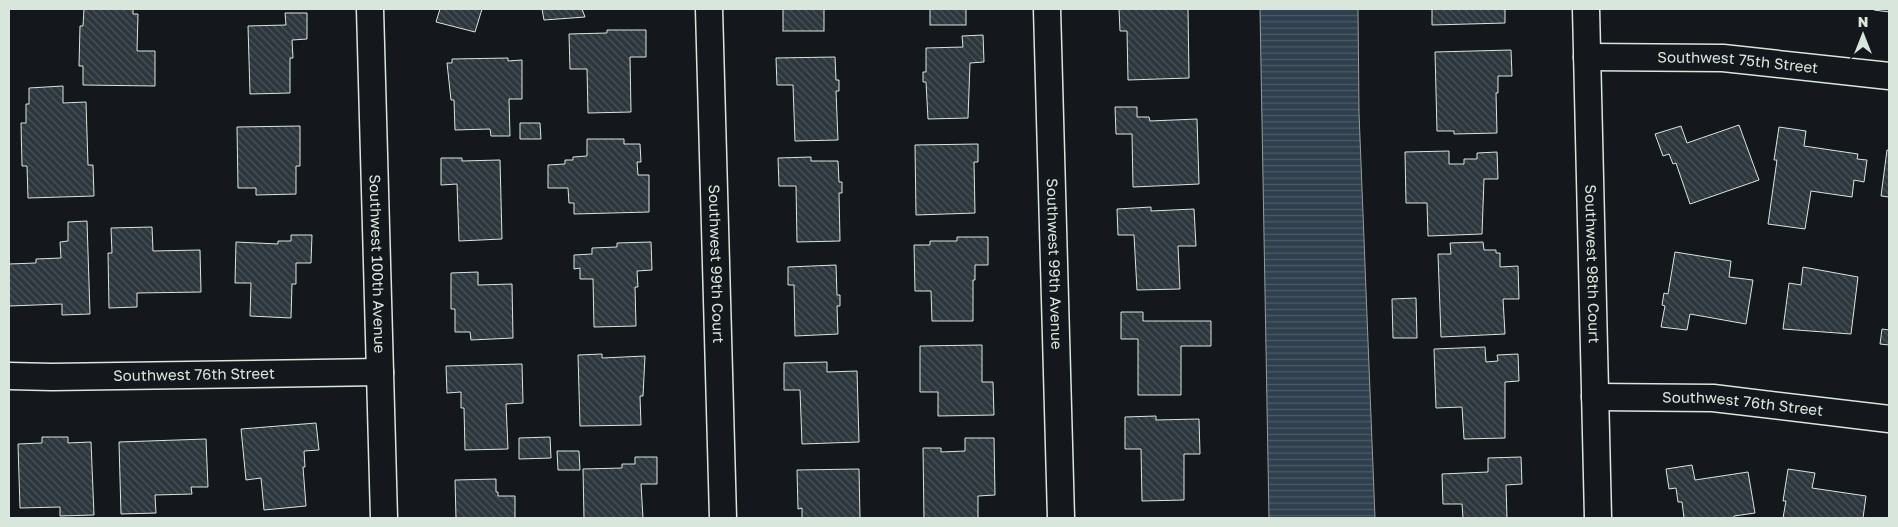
<svg xmlns="http://www.w3.org/2000/svg" width="1898" height="527" viewBox="0 0 1898 527" font-family="'Golos Text',sans-serif">
	<defs>
		<pattern id="water-rules" width="6" height="5" patternUnits="userSpaceOnUse" patternTransform="scale(1.25)"><rect width="6" height="5" fill="#2f3f4d"/><path d="M0 2.5h6" fill="none" stroke="#4c5b66"/></pattern>
		<pattern id="building-back-hatch" width="6" height="6" patternUnits="userSpaceOnUse" patternTransform="scale(1.25)"><rect width="6" height="6" fill="#2c363c"/><path d="M-1 5l2 2M0 0l6 6M5-1l2 2" fill="none" stroke="#4a5358"/></pattern>
	</defs>
	<rect width="100%" height="100%" fill="#14181c"/>
	<path fill="url(#water-rules)" stroke="#939e99" d="M1260 9H1358L1359 113 1375 518H1269Z"/>
	<g fill="url(#building-back-hatch)" stroke="#d8e6dc">
		<path d="M84 9H133V14H138L137 51H155V86L83 85V66H79L80 26H83Z"/>
		<path d="M440 9H482L475 32 436 22Z"/>
		<path d="M542 9H582L585 17 544 20Z"/>
		<rect x="783" y="9" width="41" height="22"/>
		<rect x="930" y="9" width="36" height="16"/>
		<path d="M1119 9H1188L1189 78 1128 80 1127 31H1120Z"/>
		<path d="M1432 9H1505V23L1432 25Z"/>
		<path d="M1874 9H1889V12L1874 10Z"/>
		<path d="M285 13H307V39L292 40 293 58H290V93L250 94 248 26 286 25Z"/>
		<path d="M607 30H646V57H630L631 112 588 113 587 69H570L569 34 607 33Z"/>
		<path d="M983 35 984 62 970 63 968 118 928 119 926 82H923V72H926V48L963 47 962 36Z"/>
		<path d="M1511 50 1512 76H1498V93H1496L1497 133 1454 134V131H1437L1435 52Z"/>
		<path d="M835 57 836 80H839V91H836L838 140 795 141 793 85H777L776 58Z"/>
		<path d="M508 58V61L522 60V99H509L510 136H491L490 129 455 130 454 100H451L447 63H452V59Z"/>
		<path d="M63 86V103L86 102 88 165H93L94 196 28 198 27 166H22L21 123H26V104H29V88Z"/>
		<path d="M1115 107H1137V117H1149L1150 121 1197 119 1199 184 1133 187 1132 134H1116Z"/>
		<path d="M520 123H540L541 139H520Z"/>
		<path d="M1739 125 1759 180 1690 204 1676 163 1673 164 1669 154 1663 156 1655 134 1681 126 1687 143Z"/>
		<path d="M300 126V166H296V194L256 195V188H238L237 127Z"/>
		<path d="M1779 127 1806 131 1804 146 1858 154 1857 159 1867 160 1864 182 1854 180 1852 197 1811 191 1805 229 1768 224 1777 160H1774Z"/>
		<path d="M587 139H624V144H640L641 162H637L638 175H649V212L574 214V203H569L568 188H548V165L565 164V160H573V157L587 156Z"/>
		<path d="M978 144V162H974L975 213 916 215 915 145Z"/>
		<path d="M1887 150H1889V197L1881 196Z"/>
		<path d="M1449 151V164H1464V159H1477V153L1497 152 1498 179H1484L1482 234 1428 236 1427 203H1406L1405 152Z"/>
		<path d="M811 157V161H838L839 182H842V193H839L840 241 797 242 796 186H779L778 158Z"/>
		<path d="M441 158H462V161L500 160 502 239 459 241 457 184 441 185Z"/>
		<path d="M1151 207V211L1194 209 1196 246H1178L1180 289 1137 290 1134 235H1118L1117 209Z"/>
		<path d="M87 221 90 314 62 315V304L9 306V264L36 263V259L61 258 60 242 68 241V222Z"/>
		<path d="M152 227 153 251 200 250 201 292 137 293V307L109 308 108 253H112L111 228Z"/>
		<path d="M291 235H312L311 263H296V284H292L291 318 250 316 251 283H235L236 242 278 244V241H291Z"/>
		<path d="M957 237H988V265H975V280H973V321H932L931 291H915L914 245H930V241H957Z"/>
		<path d="M651 242 652 270 637 271 638 287H635L636 326 594 327 593 279H580V268L574 269V255L592 254V248L617 247V243Z"/>
		<path d="M1483 242 1484 250H1496V253H1500V267L1518 266 1519 299H1503L1505 334 1441 337 1438 254H1451L1450 243Z"/>
		<path d="M1675 252 1731 261 1729 277 1753 280 1746 324 1690 314 1687 330 1661 327 1665 306 1662 305 1664 293 1668 294Z"/>
		<path d="M836 265 837 295H840V306H837L838 334 795 336 794 285H788V267Z"/>
		<path d="M1803 267 1858 277 1851 334 1783 329 1789 283 1801 285Z"/>
		<path d="M478 272V285L512 284 513 338 471 340 470 332H455V309H451V273Z"/>
		<path d="M1416 298 1417 338H1393L1392 299Z"/>
		<path d="M1121 312H1143V321H1211V346H1181V395H1138V339H1121Z"/>
		<path d="M1882 329 1889 330V345L1880 344Z"/>
		<path d="M982 345V382H993L994 415 938 416V392H920V346Z"/>
		<path d="M1485 347 1486 362 1498 361 1497 355 1518 354 1519 381 1505 382V438L1464 439 1462 407 1436 408 1434 349Z"/>
		<path d="M602 354V358L645 356 643 396H640L641 425 580 426 578 355Z"/>
		<path d="M827 362V372L857 371 859 442 802 444 800 390H784V363Z"/>
		<path d="M522 364 523 403 506 404 508 449 465 450 464 408H461V392L447 393 446 366Z"/>
		<path d="M1156 416V420L1199 419 1200 454H1184V500L1142 501 1141 449H1125V417Z"/>
		<path d="M316 423 319 450 304 451 305 467H303L306 506 264 510 261 478 246 480 241 429Z"/>
		<path d="M42 437H68V443L91 442 94 515 60 516V507L20 508 18 444 42 443Z"/>
		<path d="M550 437 551 458 519 459V438Z"/>
		<path d="M965 438H994L995 495 978 496V518H924L923 448H941V452L965 451Z"/>
		<path d="M206 439 208 487H191L192 494 155 495 156 513 121 514 119 442Z"/>
		<path d="M557 451H579L580 470H558Z"/>
		<path d="M635 457H657V484H641L643 518H584L583 469 622 468V464H635Z"/>
		<path d="M1521 457 1522 484 1506 485 1507 518H1463L1462 504H1443L1442 474 1488 472V458Z"/>
		<path d="M1692 465 1695 480 1748 472 1755 513 1734 516V518H1684L1682 502H1678L1676 488 1669 489 1666 469Z"/>
		<path d="M859 469 860 518H802V508L798 509 797 470Z"/>
		<path d="M1788 469 1815 473 1812 488 1866 496 1863 518H1783L1786 501H1783Z"/>
		<path d="M496 479V492H498V496H515V518H456L455 480Z"/>
	</g>
	<g fill="none" stroke-linecap="round" stroke-linejoin="round">
		<g stroke="#d8e6dc" stroke-width="29">
			<g id="minor">
				<path id="s1" d="M370 9 384 518"/>
				<path id="s2" d="M709 9 723 518"/>
				<path id="s3" d="M1047 9 1061 518"/>
				<path id="s4" d="M1586 9 1598 518"/>
				<path id="s5" d="M1587 57 1723 58 1889 76"/>
				<path id="s6" d="M9 376 52 377 380 372"/>
				<path id="s7" d="M1595 397 1713 398 1889 419"/>
			</g>
		</g>
		<use href="#minor" stroke="#14181c" stroke-width="26"/>
	</g>
	<g text-anchor="middle" stroke-width="4" stroke-linejoin="round" paint-order="stroke">
		<g font-size="15" fill="#d8e6dc" stroke="#14181c">
			<text dy="5" stroke="none"><textPath href="#s5" startOffset="151">Southwest 75th Street</textPath></text>
			<text dy="5" stroke="none"><textPath href="#s3" startOffset="255">Southwest 99th Avenue</textPath></text>
			<text dy="5" stroke="none"><textPath href="#s4" startOffset="255">Southwest 98th Court</textPath></text>
			<text dy="5" stroke="none"><textPath href="#s1" startOffset="255">Southwest 100th Avenue</textPath></text>
			<text dy="5" stroke="none"><textPath href="#s2" startOffset="255">Southwest 99th Court</textPath></text>
			<text dy="5" stroke="none"><textPath href="#s6" startOffset="185">Southwest 76th Street</textPath></text>
			<text dy="5" stroke="none"><textPath href="#s7" startOffset="148">Southwest 76th Street</textPath></text>
		</g>
	</g>
	<rect width="1898" height="527" fill="none" stroke="#d8e6dc" stroke-width="20"/>
	<g transform="translate(1863 35)" stroke="#14181c" stroke-width="4" paint-order="stroke">
	<path d="M0-4L9 19L0 12L-9 19Z" fill="#d8e6dc"/>
	<text y="-8" font-size="14" font-weight="bold" text-anchor="middle" fill="#d8e6dc">N</text>
	</g>
</svg>
